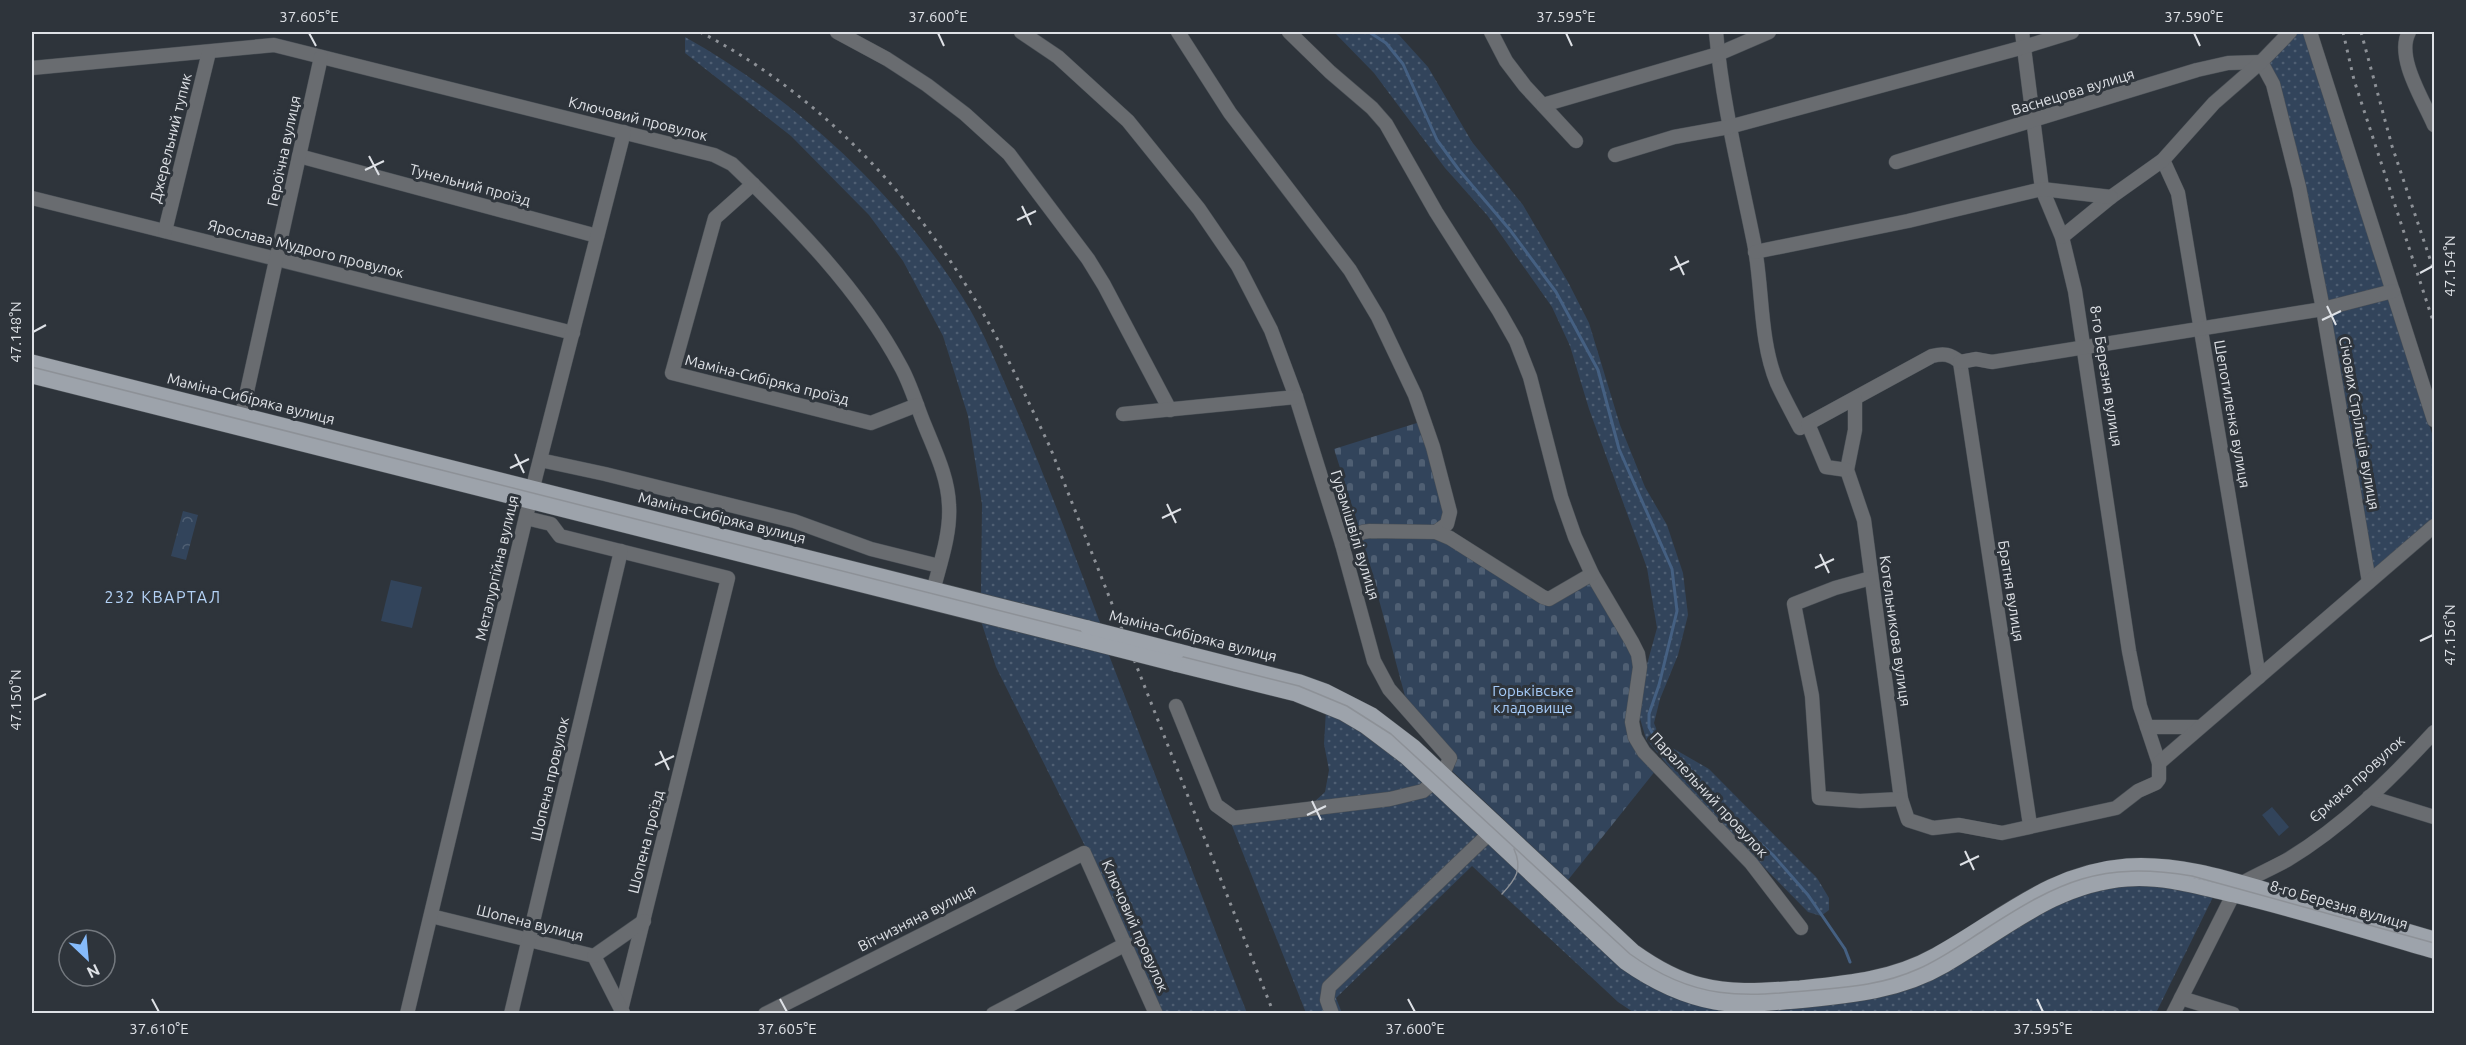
<svg xmlns="http://www.w3.org/2000/svg" width="2466" height="1045" viewBox="0 0 2466 1045" font-family="Ubuntu,sans-serif">
	<defs>
		<pattern id="grass-dots" width="8" height="8" patternUnits="userSpaceOnUse" patternTransform="scale(1.5)"><rect width="8" height="8" fill="#32445b"/><path d="M2 2h.1M6 6h.1" fill="none" stroke="#4f5f73" stroke-width="1.8" stroke-linecap="round"/></pattern>
		<pattern id="cemetery-stones" width="16" height="16" patternUnits="userSpaceOnUse" patternTransform="scale(1.5)"><rect width="16" height="16" fill="#32445b"/><path d="M2 7V4a2 2 0 0 1 4 0v3zM10 15v-3a2 2 0 0 1 4 0v3z" fill="#4f5f73"/></pattern>
		<pattern id="park-crowns" width="20" height="18" patternUnits="userSpaceOnUse" patternTransform="scale(1.5)"><rect width="20" height="18" fill="#32445b"/><path d="M2 6a3 3 0 1 1 6 0M12 15a3 3 0 1 1 6 0" fill="none" stroke="#4f5f73"/></pattern>
	</defs>
	<rect width="100%" height="100%" fill="#2e343b"/>
	<g fill="url(#grass-dots)">
		<path d="M1334 32H1392L1399 35 1428 67 1472 142 1523 205 1568 282 1589 323 1620 425 1645 487 1667 525 1683 573 1688 615 1678 655 1660 699 1654 723 1659 736 1669 746 1709 769 1817 878 1829 898V910L1821 916 1808 912 1689 791 1646 739 1639 715 1646 668 1657 628 1647 568 1589 409 1570 346 1552 307 1487 215 1445 168 1374 73Z"/>
		<path d="M2298 32H2304L2434 440V519L2374 571 2268 63Z"/>
		<path d="M685 37C793 97 897 193 963 298 984 331 998 368 1014 404 1046 478 1074 553 1102 628L981 599 982 504 968 416 943 336 903 261 869 215 791 136 685 53Z"/>
		<path d="M980 618 1107 650 1247 1013H1160L1087 850 996 667Z"/>
		<path d="M1326 710 1384 744 1639 976 1851 1000 2026 918 2097 887 2159 884 2214 895 2156 1013 1636 1014 1618 1002 1472 866 1336 998 1342 1013H1306L1229 818 1313 803 1325 792 1329 770 1324 744Z"/>
	</g>
	<path fill="url(#cemetery-stones)" d="M1420 422 1446 512 1444 522 1434 529 1541 601 1591 579 1629 643 1636 668 1628 722 1656 770 1568 880 1448 767 1447 747 1405 696 1362 537 1334 449Z"/>
	<path fill="url(#park-crowns)" d="M183 511 198 515 186 560 171 556Z"/>
	<g fill="#32445b">
		<path d="M391 580 422 587 412 628 381 621Z"/>
		<path d="M2272 807 2289 827 2279 836 2262 815Z"/>
	</g>
	<g fill="none" stroke-linecap="round" stroke-linejoin="round">
		<path stroke="#456082" stroke-width="3" d="M1369 32 1386 43 1403 64 1437 140 1459 170 1510 230 1556 292 1598 370 1619 449 1672 569 1677 611 1659 685 1649 714V727L1658 743 1689 767 1710 797 1773 855 1808 895 1845 949 1850 962"/>
		<g stroke="#4a5056" stroke-width="15">
			<g id="minor">
				<path d="M837 32 887 59 927 85 965 114 1009 154 1088 259 1104 285 1170 410"/>
				<path d="M1021 32 1058 57 1128 121 1199 209 1238 266 1271 330 1296 397 1342 544 1374 661 1389 689 1450 758 1443 774 1423 791 1390 799 1234 818 1216 805 1176 706"/>
				<path d="M1178 32 1230 113 1350 270 1378 317 1415 395 1433 447 1450 512 1447 524 1436 532"/>
				<path d="M1289 32 1330 72 1372 108 1386 124 1436 212 1499 311 1516 341 1530 377 1561 497 1575 537 1592 574 1632 642 1638 654 1640 667 1632 722 1635 737 1644 752 1751 863 1801 928"/>
				<path d="M1491 32 1506 61 1525 86 1576 141"/>
				<path d="M1716 32C1722 103 1740 173 1754 243 1763 288 1759 339 1777 383 1784 398 1792 413 1800 428L1932 356C1944 353 1950 354 1960 362"/>
				<path d="M2022 32 2042 189 2062 237 2075 291 2129 651 2140 706 2147 727"/>
				<path d="M2310 32 2434 420"/>
				<path d="M2409 32C2395 57 2424 101 2434 125"/>
				<path d="M32 68 274 45 714 155 732 164C795 224 860 290 901 367 911 385 917 407 925 426 935 451 948 477 949 505 951 536 938 569 931 599"/>
				<path d="M1543 105 1718 54 1769 32"/>
				<path d="M1615 155 1674 137 1729 127 2024 47 2072 32"/>
				<path d="M299 156 597 236"/>
				<path d="M2163 160 2178 193 2259 677"/>
				<path d="M1896 162 2197 70 2228 63 2261 62 2273 84 2299 187 2323 309 2369 582"/>
				<path d="M753 184 715 218 672 373 871 423 917 405"/>
				<path d="M32 198 573 333"/>
				<path d="M165 231 209 52"/>
				<path d="M2062 237 2111 197 2163 160 2214 103 2261 62 2290 32"/>
				<path d="M1755 252 1908 221 2042 189 2111 197"/>
				<path d="M1960 362 2030 825"/>
				<path d="M1960 362 1976 359 1992 362 2323 309 2393 291"/>
				<path d="M1855 399V430L1847 470 1864 520 1901 799 1908 820 1933 828 1959 825 2002 833 2116 808 2138 791 2156 783 2159 779V763L2147 727H2199"/>
				<path d="M1123 414 1296 397"/>
				<path d="M240 423 321 57"/>
				<path d="M1808 424 1826 467 1847 470"/>
				<path d="M540 460 605 474 794 521 871 549 939 566"/>
				<path d="M526 518 551 524 560 536 728 578 621 1010"/>
				<path d="M1342 544 1363 532 1370 531 1436 532 1450 538 1543 597 1549 599 1592 574"/>
				<path d="M1871 578 1835 588 1794 604 1812 696 1819 798 1860 801 1901 799"/>
				<path d="M2159 763 2434 526"/>
				<path d="M2369 797 2434 817"/>
				<path d="M2242 883C2257 875 2272 868 2287 860 2342 827 2391 779 2434 732"/>
				<path d="M431 916 594 956 623 1013"/>
				<path d="M594 956 644 921"/>
				<path d="M2181 998 2233 1014"/>
				<path d="M407 1014 536 475 624 132"/>
				<path d="M511 1014 621 551"/>
				<path d="M765 1014 1084 853 1156 1014"/>
				<path d="M993 1014 1126 944"/>
				<path d="M1332 1014 1327 1000 1329 987 1496 827"/>
				<path d="M2173 1014 2233 895"/>
			</g>
		</g>
		<g stroke="#4a5056" stroke-width="16">
			<g id="major">
				<path d="M32 362 1088 628"/>
				<path d="M32 376 1085 641"/>
				<path d="M1178 651 1300 682 1325 691 1372 715 1414 747 1633 951C1654 966 1676 979 1701 985 1735 994 1767 990 1800 988 1848 983 1893 979 1936 955 2000 920 2049 872 2127 866 2182 862 2238 882 2291 897 2339 911 2387 925 2434 939"/>
				<path d="M1175 664 1296 694 1343 713 1365 726 1406 757 1625 962C1652 981 1682 996 1715 1002 1742 1007 1769 1003 1796 1001 1848 996 1899 992 1945 965 2004 931 2055 884 2127 879 2163 876 2199 887 2234 895 2301 911 2368 932 2434 951"/>
			</g>
		</g>
		<use href="#minor" stroke="#696c70" stroke-width="14"/>
		<use href="#major" stroke="#9da3ab" stroke-width="15"/>
		<g stroke="#8d9197" stroke-width="1.5">
			<path d="M32 367 1299 686 1347 706 1391 734 1630 954C1695 1001 1741 997 1816 990 1851 987 1885 984 1918 969 1941 959 1962 944 1984 930 2060 881 2100 861 2192 876L2434 943"/>
			<path d="M1502 894C1516 879 1523 869 1514 849"/>
		</g>
		<g stroke="#8d9197" stroke-width="3" stroke-dasharray="3 6" stroke-linecap="butt">
			<path d="M700 32C807 87 900 180 964 282 998 334 1023 391 1050 447L1274 1014"/>
			<path d="M2343 32 2354 80 2434 324"/>
			<path d="M2361 32 2392 146 2434 271"/>
		</g>
		<g stroke="#4a5056" stroke-width="16" stroke-linecap="butt">
			<g id="major-bridge">
				<path d="M1088 628 1178 651"/>
				<path d="M1085 641 1175 664"/>
			</g>
		</g>
		<use href="#major-bridge" stroke="#9da3ab" stroke-width="15"/>
	</g>
	<path fill="none" stroke="#dee1e6" stroke-width="2" d="M309 33 316 46M938 33 944 46M1566 33 1572 46M2194 33 2200 46M369 156 379 175M365 170 384 161M1022 206 1031 225M1017 220 1036 211M1675 256 1684 275M1670 270 1689 261M2420 273 2433 266M2327 306 2336 325M2322 320 2341 311M33 332 46 325M515 454 524 473M510 468 529 459M1167 504 1176 523M1162 518 1181 509M1820 554 1829 573M1815 568 1834 559M2420 641 2433 635M33 700 46 694M660 751 669 770M655 765 674 756M1312 801 1321 820M1307 815 1326 806M1965 851 1974 870M1960 865 1979 856M152 999 159 1012M780 999 787 1012M1408 999 1415 1012M2037 999 2043 1012"/>
	<g text-anchor="middle" stroke-width="6" stroke-linejoin="round" paint-order="stroke">
		<g font-size="15" fill="#dee1e6" stroke="#2e343b">
			<text transform="translate(2073 92) rotate(-17)" y="5">Васнецова вулиця</text>
			<text transform="translate(638 119) rotate(14)" y="5">Ключовий провулок</text>
			<text transform="translate(171 138) rotate(-76)" y="5">Джерельний тупик</text>
			<text transform="translate(284 151) rotate(-78)" y="5">Героїчна вулиця</text>
			<text transform="translate(470 185) rotate(15)" y="5">Тунельний проїзд</text>
			<text transform="translate(306 249) rotate(14)" y="5">Ярослава Мудрого провулок</text>
			<text transform="translate(2106 376) rotate(81)" y="5">8-го Березня вулиця</text>
			<text transform="translate(767 380) rotate(14)" y="5">Маміна-Сибіряка проїзд</text>
			<text transform="translate(251 399) rotate(14)" y="5">Маміна-Сибіряка вулиця</text>
			<text transform="translate(2232 414) rotate(80)" y="5">Шепотиленка вулиця</text>
			<text transform="translate(2359 423) rotate(80)" y="5">Січових Стрільців вулиця</text>
			<text transform="translate(722 518) rotate(14)" y="5">Маміна-Сибіряка вулиця</text>
			<text transform="translate(1355 535) rotate(73)" y="5">Гурамішвілі вулиця</text>
			<text transform="translate(497 568) rotate(-77)" y="5">Металургійна вулиця</text>
			<text transform="translate(2011 591) rotate(81)" y="5">Братня вулиця</text>
			<text transform="translate(1895 631) rotate(82)" y="5">Котельникова вулиця</text>
			<text transform="translate(1193 636) rotate(14)" y="5">Маміна-Сибіряка вулиця</text>
			<text transform="translate(550 779) rotate(-77)" y="5">Шопена провулок</text>
			<text transform="translate(2357 779) rotate(-42)" y="5">Єрмака провулок</text>
			<text transform="translate(1709 795) rotate(47)" y="5">Паралельний провулок</text>
			<text transform="translate(646 842) rotate(-76)" y="5">Шопена проїзд</text>
			<text transform="translate(2339 905) rotate(16)" y="5">8-го Березня вулиця</text>
			<text transform="translate(917 918) rotate(-27)" y="5">Вітчизняна вулиця</text>
			<text transform="translate(530 923) rotate(14)" y="5">Шопена вулиця</text>
			<text transform="translate(1135 926) rotate(66)" y="5">Ключовий провулок</text>
		</g>
		<g font-size="15" fill="#a6cbf8" stroke="#2e343b">
			<text x="1533" y="696">Горьківське<tspan x="1533" dy="17">кладовище</tspan></text>
		</g>
		<g font-size="16" letter-spacing="1.5" fill="#b4d2f6" stroke="#2e343b">
			<text x="163" y="603">232 КВАРТАЛ</text>
		</g>
	</g>
	<rect width="2466" height="1045" fill="none" stroke="#2e343b" stroke-width="66"/>
	<g transform="translate(87 958) rotate(154)"><circle r="28" fill="#2e343b" stroke="#74797f" stroke-width="1.5"/>
	<path d="M0-4.5L10 22L0 15L-10 22Z" fill="#86bbfb"/>
	<text y="-9" font-size="16" font-weight="bold" text-anchor="middle" fill="#dee1e6">N</text>
	</g>
	<rect x="33" y="33" width="2400" height="979" fill="none" stroke="#dee1e6" stroke-width="2"/>
	<g font-size="15" text-anchor="middle" fill="#dee1e6">
		<text x="309" y="22">37.605°E</text>
		<text x="938" y="22">37.600°E</text>
		<text x="1566" y="22">37.595°E</text>
		<text x="2194" y="22">37.590°E</text>
		<text transform="translate(2450 266) rotate(-90)" y="5">47.154°N</text>
		<text transform="translate(16 332) rotate(-90)" y="5">47.148°N</text>
		<text transform="translate(2450 635) rotate(-90)" y="5">47.156°N</text>
		<text transform="translate(16 700) rotate(-90)" y="5">47.150°N</text>
		<text x="159" y="1034">37.610°E</text>
		<text x="787" y="1034">37.605°E</text>
		<text x="1415" y="1034">37.600°E</text>
		<text x="2043" y="1034">37.595°E</text>
	</g>
</svg>
